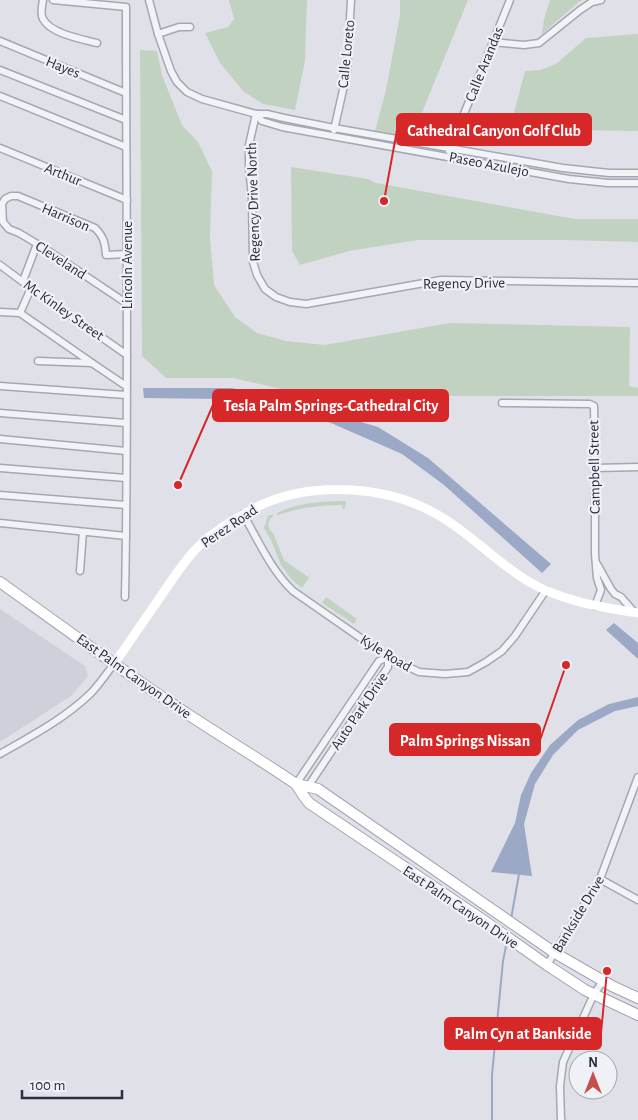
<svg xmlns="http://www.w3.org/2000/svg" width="638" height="1120" viewBox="0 0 638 1120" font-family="'Alegreya Sans',sans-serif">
	<rect width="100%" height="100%" fill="#e0e1e8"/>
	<path fill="#ced0da" d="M0 609 85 666 88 676 71 696 0 742Z"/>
	<g fill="#c2d2c1">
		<path d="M229 0H307L305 61 295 110 263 104 244 92 220 63 205 33 228 27 234 19Z"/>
		<path d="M400 0H468L412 137 375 131 386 90 400 15Z"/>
		<path d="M550 0H583L579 2 542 34 544 19Z"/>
		<path d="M638 34V131L555 130 513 117 525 71 540 70 556 64 586 38Z"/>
		<path d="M140 50 157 51 162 75 182 125 198 142 212 171 210 238 214 285 235 317 257 333 286 341 325 345 449 323 630 327 629 386 638 388V396H311L233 378H166L142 356Z"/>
		<path d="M291 167 368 179 376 183 575 219H638V242L565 240H418L349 251 300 265 292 251Z"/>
		<path d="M346 501 345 508 343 510 342 505C320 505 299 508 278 515L276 514C293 503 325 501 346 501Z"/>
		<path d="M273 514V516C267 520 267 530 273 533L284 560 308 577 312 573 302 588 292 580 281 565 272 542 264 528 268 516Z"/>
		<path d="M326 597 357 619 354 624 322 603Z"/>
	</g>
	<g fill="#9ca9c6">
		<path d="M143 388H232L314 408 378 427 428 458 551 564 542 573 444 485 402 454 331 423 266 407 223 399 144 398Z"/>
		<path d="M614 623 638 643V659L606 630Z"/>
		<path d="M638 697V706L615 711 578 730 553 755 535 784 524 824 532 876 491 872 515 823 521 795 531 773 550 745 578 720 609 704Z"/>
	</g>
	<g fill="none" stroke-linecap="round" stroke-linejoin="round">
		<g stroke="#9ca9c6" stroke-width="2">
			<path d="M511 919 519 874"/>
			<path d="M492 1120V1075L503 961 507 941"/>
		</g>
		<g stroke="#a5a7b2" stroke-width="9">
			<g id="street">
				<path d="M43 0C42 6 40 14 43 19 51 34 82 39 97 43"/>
				<path d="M53 0 126 7C126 204 129 400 125 597"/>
				<path d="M149 0 158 34 171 71 177 82 187 92 202 99 256 114H267L284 118 334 128 563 168 609 173H638"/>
				<path d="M158 34 179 27H190"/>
				<path d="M0 41 126 93"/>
				<path d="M493 42 524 45 539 43 580 10 592 2 601 0"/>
				<path d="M0 70 126 120"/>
				<path d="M0 96 126 147"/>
				<path d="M256 114 249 145V167L252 197 253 262 257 275 265 289 276 297 290 302 306 304 441 280 638 283"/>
				<path d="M256 114 262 121 282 127 569 179 608 183H638"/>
				<path d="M334 130 347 72 351 0"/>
				<path d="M0 148 127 200"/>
				<path d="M449 151 510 0"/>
				<path d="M0 265 31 288 127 355"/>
				<path d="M23 281 37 244"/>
				<path d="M126 303 44 248 19 233 9 229 3 222 2 204 5 199 11 196H18L95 228C104 237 105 243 106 255L126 254"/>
				<path d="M0 312 20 313 92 363"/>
				<path d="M20 313 31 288"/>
				<path d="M38 361 92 363 126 386"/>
				<path d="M0 386 126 395"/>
				<path d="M502 403 590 404 594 406 595 468V554L597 578 601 590 595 606"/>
				<path d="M0 413 126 423"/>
				<path d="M0 439 126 451"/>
				<path d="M0 468 126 478"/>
				<path d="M595 468 638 467"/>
				<path d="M0 495 126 505"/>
				<path d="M243 514C258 540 271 570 293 591L388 657 419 672 445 674 468 672 486 662 502 651 515 636 546 590"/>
				<path d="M0 523 126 536"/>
				<path d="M597 564 611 589 615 594 621 597 634 612"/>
				<path d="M80 571 83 532"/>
				<path d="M0 754C31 736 64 719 90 694 99 685 106 674 114 664"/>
				<path d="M296 784 379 661 388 657V667L307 788"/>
				<path d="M600 879 638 900"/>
				<path d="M547 965 600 879 638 777"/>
				<path d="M561 1120 560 1086 563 1062 594 994 603 981"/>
			</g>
		</g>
		<g stroke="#a0a4b3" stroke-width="12">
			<g id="primary">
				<path d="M0 582C57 623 113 664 171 703 212 731 255 756 296 784L318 789 555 953 612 986 638 998"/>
				<path d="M296 784 303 795 309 803 483 920 547 965 585 990 638 1015"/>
			</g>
		</g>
		<use href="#street" stroke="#f2f3f7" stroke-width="6"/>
		<path stroke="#fff" stroke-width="9" d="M114 664C130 641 145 619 161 596 172 580 182 564 195 550 205 539 218 530 230 522 241 516 252 509 263 504 316 481 389 486 438 515 470 533 495 561 526 580 560 601 600 607 638 613"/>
		<use href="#primary" stroke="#fff" stroke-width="10"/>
	</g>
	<g text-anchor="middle" stroke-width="4.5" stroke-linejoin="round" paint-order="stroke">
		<g font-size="15" fill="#292d3f" stroke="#eff1f6">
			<text transform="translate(346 54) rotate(-84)" y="5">Calle Loreto</text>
			<text transform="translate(484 64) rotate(-68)" y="5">Calle Arandas</text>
			<text transform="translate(63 67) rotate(22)" y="5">Hayes</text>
			<text transform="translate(489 164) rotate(11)" y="5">Paseo Azulejo</text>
			<text transform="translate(63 174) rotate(22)" y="5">Arthur</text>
			<text transform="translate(253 202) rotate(-92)" y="5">Regency Drive North</text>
			<text transform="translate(66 217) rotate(23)" y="5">Harrison</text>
			<text transform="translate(61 260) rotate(33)" y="5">Cleveland</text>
			<text transform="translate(127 265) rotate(-90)" y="5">Lincoln Avenue</text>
			<text transform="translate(464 283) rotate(-1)" y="5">Regency Drive</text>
			<text transform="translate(64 310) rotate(35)" y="5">Mc Kinley Street</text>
			<text transform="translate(594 467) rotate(-91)" y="5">Campbell Street</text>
			<text transform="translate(229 526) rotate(-34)" y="5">Perez Road</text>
			<text transform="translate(386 653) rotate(31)" y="5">Kyle Road</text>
			<text transform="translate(134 676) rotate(35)" y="5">East Palm Canyon Drive</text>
			<text transform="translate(359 711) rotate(-56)" y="5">Auto Park Drive</text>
			<text transform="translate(461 907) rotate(34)" y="5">East Palm Canyon Drive</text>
			<text transform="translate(578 914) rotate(-59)" y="5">Bankside Drive</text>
		</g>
	</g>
	<path fill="none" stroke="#d62828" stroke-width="2" d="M384 201L397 130M178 485L213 405M566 665L540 740M607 971L601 1033"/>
	<g fill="#d62828" stroke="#eff1f6" stroke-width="2">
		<circle cx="384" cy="201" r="5"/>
		<circle cx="178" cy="485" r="5"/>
		<circle cx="566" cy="665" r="5"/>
		<circle cx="607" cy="971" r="5"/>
	</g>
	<g fill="#d62828" stroke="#d62828" stroke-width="2">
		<rect x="397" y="114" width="194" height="31" rx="5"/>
		<rect x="213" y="390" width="235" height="31" rx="5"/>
		<rect x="390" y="724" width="150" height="31" rx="5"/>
		<rect x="445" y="1018" width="156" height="31" rx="5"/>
	</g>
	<g font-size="16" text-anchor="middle" font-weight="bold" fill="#fff">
		<text x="494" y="136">Cathedral Canyon Golf Club</text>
		<text x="331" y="411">Tesla Palm Springs-Cathedral City</text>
		<text x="465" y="746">Palm Springs Nissan</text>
		<text x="523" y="1039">Palm Cyn at Bankside</text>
	</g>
	<g transform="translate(593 1075)"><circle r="24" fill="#eff1f6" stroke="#a0a3ad"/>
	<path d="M0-4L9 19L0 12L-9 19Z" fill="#c74f4a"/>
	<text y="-8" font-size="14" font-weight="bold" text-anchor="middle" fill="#292d3f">N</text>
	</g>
	<path d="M22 1090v8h100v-8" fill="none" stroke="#292d3f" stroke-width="2.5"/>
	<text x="30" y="1090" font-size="15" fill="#292d3f" stroke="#eff1f6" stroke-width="4" paint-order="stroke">100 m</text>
</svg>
